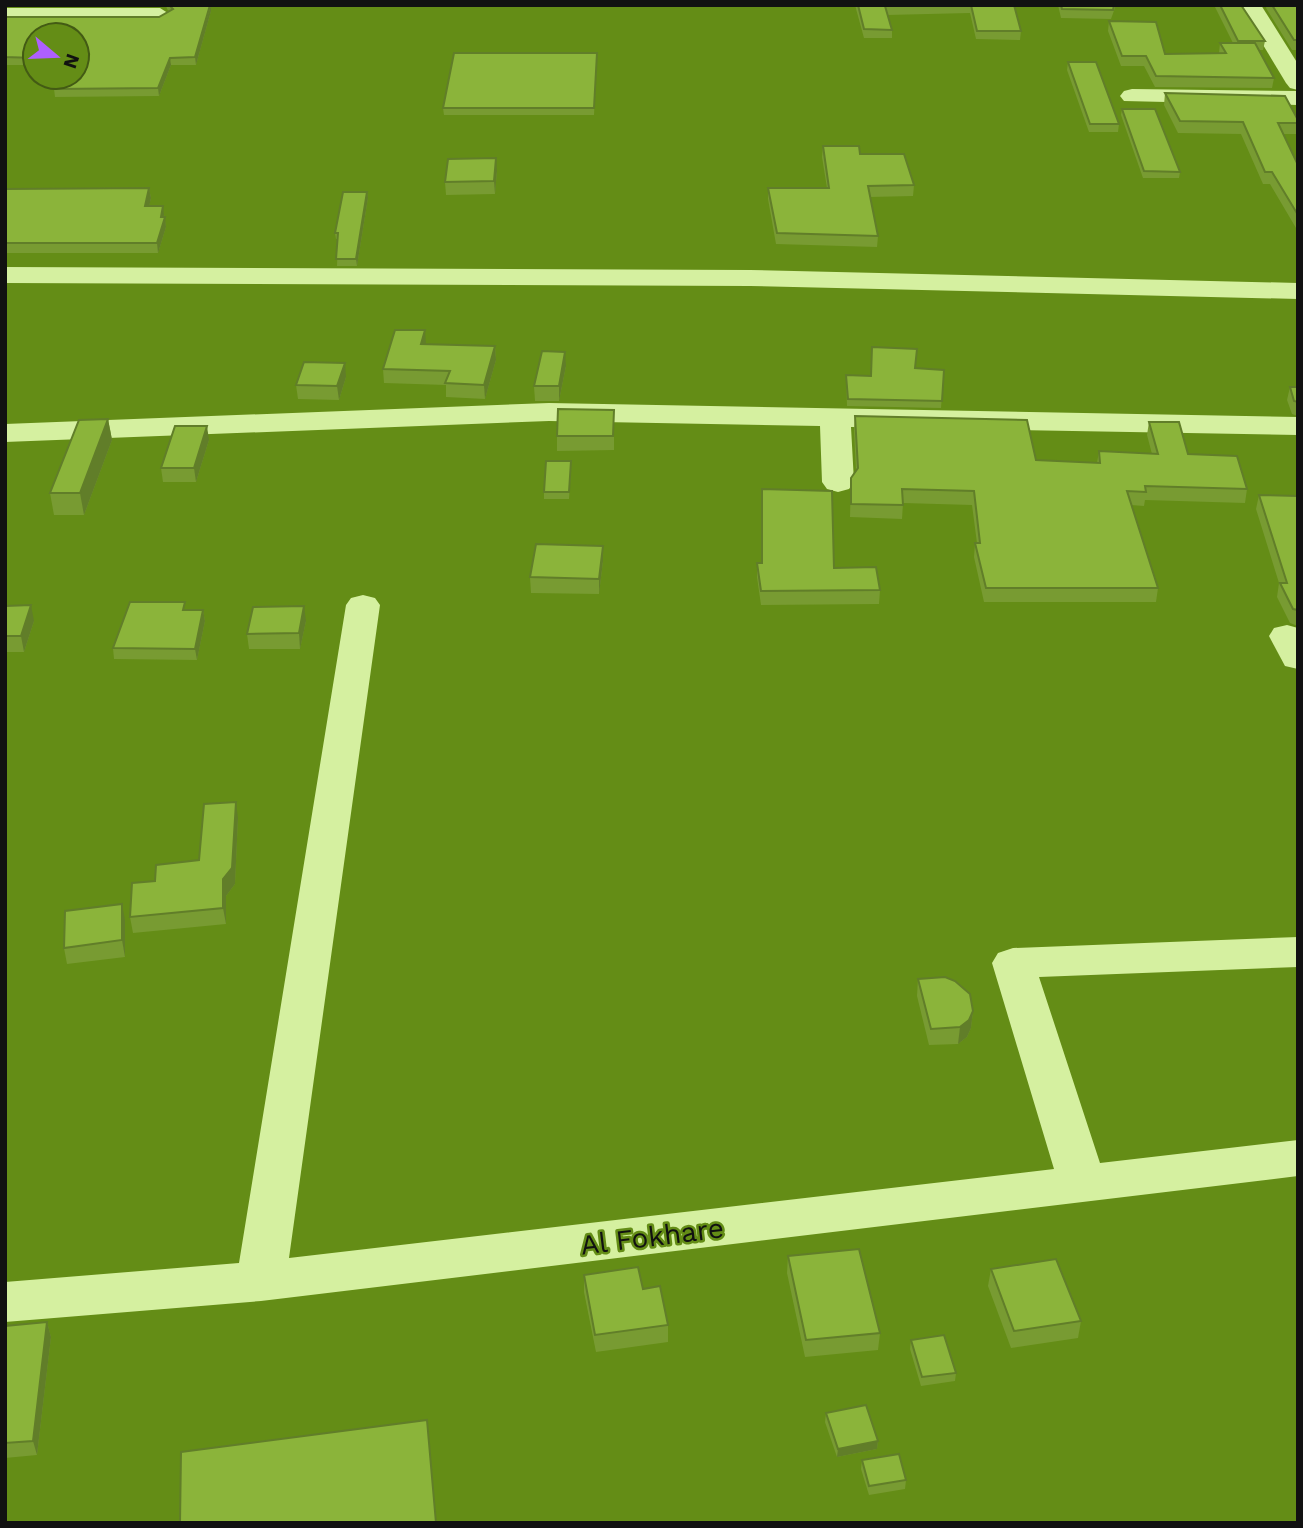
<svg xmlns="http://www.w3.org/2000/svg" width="1303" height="1528" viewBox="0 0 1303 1528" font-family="'Work Sans',sans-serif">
	<rect width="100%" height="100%" fill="#648d16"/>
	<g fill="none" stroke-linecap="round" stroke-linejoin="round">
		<g fill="#d5f0a0" fill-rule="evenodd">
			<path d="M1239 5H1261L1298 64V90L1290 88 1286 83Z"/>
			<path d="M5 8H160L171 15 160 22H5Z"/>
			<path d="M1132 89 1298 91V105L1124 101 1120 96 1124 91Z"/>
			<path d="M5 267 750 270 1298 283V299L750 286 5 283Z"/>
			<path d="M549 403 1298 417V435L851 427 854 482 849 489 838 492 827 489 822 482 820 426 549 421 5 442V424Z"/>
			<path d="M363 595 375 598 380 605 289 1258 1054 1169 992 963 998 953 1013 948 1298 937V967L1039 977 1100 1163 1298 1140V1176L261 1301 5 1322V1282L239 1263 346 605 351 598Z"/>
			<path d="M1287 625 1298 628V669L1285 666 1269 636 1274 628Z"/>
		</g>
	</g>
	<g fill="#789b32">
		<path d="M166 5H211V11L196 65H171L159 96 55 97 54 89 77 77V35H35V65H5V17H159L169 11 167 9Z"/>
		<path d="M855 5H1014L1021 31 1020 40 976 39 970 13 887 15 892 30V38H864Z"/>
		<path d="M1058 5H1116L1111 19 1061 18Z"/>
		<path d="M1214 5H1241L1265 41 1263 50H1259L1274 78 1272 88 1155 87 1144 66H1121L1108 31 1109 21 1165 54 1219 53 1220 43H1233Z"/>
		<path d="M1267 5H1298V50H1292L1266 8Z"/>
		<path d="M597 59 594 115H444L443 108Z"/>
		<path d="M1068 62 1119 124 1118 132H1089L1067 70Z"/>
		<path d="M1165 93 1298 120 1297 134H1283L1298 165V228H1296L1270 184H1263L1241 134 1178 133 1164 105Z"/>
		<path d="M1122 109 1180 172 1179 178H1143L1121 115Z"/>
		<path d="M823 146 860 154 914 185 913 196 870 197 878 236 877 247 776 244 768 199V188H827L822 157Z"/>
		<path d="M497 171 495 194 446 195 445 182Z"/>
		<path d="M149 188 151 198 149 206 164 215 166 227 158 253H6L5 255V189Z"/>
		<path d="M367 192 368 198 357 266H337L338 239H336L335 233Z"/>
		<path d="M426 344 495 346 496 360 485 399 446 397V385L384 383 383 369Z"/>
		<path d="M566 366 559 401H535L534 386Z"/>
		<path d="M915 368 944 370 941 408 847 406 846 375 870 376Z"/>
		<path d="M346 377 339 400 298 399 296 385Z"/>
		<path d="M1290 387H1298V416L1292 414 1287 400Z"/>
		<path d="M614 410V450L557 451V436Z"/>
		<path d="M855 416 1036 460 1097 463 1099 451 1152 454 1147 435 1149 422 1188 454 1247 489 1245 503 1145 500 1144 506 1131 505 1158 588 1156 602H984L974 557 975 543H977L972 505 903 503 902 519 850 517 851 478 856 471 854 430Z"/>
		<path d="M108 419 112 440 84 515H54L50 493Z"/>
		<path d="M209 440 196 482H163L161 468Z"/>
		<path d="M571 468 569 499H544V492Z"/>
		<path d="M1259 495 1298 496V626L1290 623 1277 597 1279 583 1256 509Z"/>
		<path d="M761 503 834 568 880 590 879 604 761 605 757 577V563H761Z"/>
		<path d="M603 561 599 594 531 593 530 577Z"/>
		<path d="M5 606 34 621 24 652H5Z"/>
		<path d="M186 610H203L205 621 197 660 114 659 113 648Z"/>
		<path d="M306 621 300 649H249L247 634Z"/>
		<path d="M238 818 235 884 226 896V924L133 933 130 917 155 881 199 860Z"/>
		<path d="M125 920V957L67 964 64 948Z"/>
		<path d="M918 979 973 1011 971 1028 967 1037 958 1044 929 1045 917 996Z"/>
		<path d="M788 1256 880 1333 878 1350 805 1357 787 1273Z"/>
		<path d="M991 1269 1081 1321 1078 1338 1011 1348 988 1286Z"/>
		<path d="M584 1275 643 1289 668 1325V1342L596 1352 584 1292Z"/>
		<path d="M47 1322 51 1337 37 1455 5 1458V1326Z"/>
		<path d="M911 1340 956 1373 955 1381 921 1386 910 1349Z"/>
		<path d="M826 1413 878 1441 877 1449 837 1457 825 1422Z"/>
		<path d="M862 1460 906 1480 905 1489 869 1495 861 1469Z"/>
	</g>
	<g fill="#617e29">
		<path d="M211 5V11L196 65 195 57Z"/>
		<path d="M170 58 171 65 159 96 158 88Z"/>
		<path d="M496 158 497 171 495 194 494 181Z"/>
		<path d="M149 188 151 198 147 216 145 206Z"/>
		<path d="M367 192 368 198 357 266 356 259Z"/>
		<path d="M163 206 164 215 163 224 165 217 166 227 158 253 157 243Z"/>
		<path d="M425 330 426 344H421Z"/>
		<path d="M495 346 496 360 485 399 484 385Z"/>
		<path d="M565 352 566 366 559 401V386Z"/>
		<path d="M345 363 346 377 339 400 337 386Z"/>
		<path d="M108 419 112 440 84 515 80 493Z"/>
		<path d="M207 426 209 440 196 482 194 468Z"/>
		<path d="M603 546V561L599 594V579Z"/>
		<path d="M31 605 34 621 24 652 21 636Z"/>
		<path d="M304 606 306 621 300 649 299 633Z"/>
		<path d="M203 610 205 621 197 660 195 649Z"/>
		<path d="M236 802 238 818 235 884 226 896V924L223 908V879Z"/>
		<path d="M122 904 125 920V957L122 940Z"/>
		<path d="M973 1011 971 1028 967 1037 958 1044 960 1027Z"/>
		<path d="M47 1322 51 1337 37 1455 33 1441Z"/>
		<path d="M878 1441 877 1449 837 1457 838 1449Z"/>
	</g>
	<g fill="#8bb43a" stroke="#617e29" stroke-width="2">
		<path d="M169 5H210L195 57 170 58 158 88 54 89 60 77H77V35H35V58L5 57V17H159L173 9Z"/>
		<path d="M858 5H939L885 6 892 30 864 29Z"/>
		<path d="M971 5H1014L1021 31H977Z"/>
		<path d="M1061 5H1114L1113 10 1062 9Z"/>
		<path d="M1220 5H1241L1265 41H1238Z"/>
		<path d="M1272 5H1298V40H1294Z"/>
		<path d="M1109 21 1156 22 1165 54 1226 53 1220 43H1255L1274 78 1156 76 1146 56H1122Z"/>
		<path d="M454 53H597L594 108H443Z"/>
		<path d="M1068 62H1096L1119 124H1090Z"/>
		<path d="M1165 93 1285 96 1298 120V123H1278L1298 165V215L1272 172H1265L1243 122 1180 121Z"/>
		<path d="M1122 109H1155L1180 172 1144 171Z"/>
		<path d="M823 146H859L860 154H904L914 185 868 186 878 236 777 233 768 188H829Z"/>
		<path d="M496 158 494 181 445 182 448 159Z"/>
		<path d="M149 188 145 206H163L161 217H165L157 243H5V189Z"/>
		<path d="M343 192H367L356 259H336L338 233H335Z"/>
		<path d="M395 330H425L421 344 495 346 484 385 445 383 450 371 383 369Z"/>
		<path d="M872 347 917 349 915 368 944 370 942 401 848 399 846 375 871 376Z"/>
		<path d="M542 351 565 352 559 386H534Z"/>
		<path d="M304 362 345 363 337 386 296 385Z"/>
		<path d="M1290 387H1298V402L1294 401Z"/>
		<path d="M558 409 614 410 613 436H557Z"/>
		<path d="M855 416 1027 420 1036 460 1100 463 1099 451 1158 454 1149 422H1179L1188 454 1237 456 1247 489 1145 486 1146 492 1127 491 1158 588H986L975 543H980L974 491 902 489 903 505 851 504V478L858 468Z"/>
		<path d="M108 419 80 493H50L79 420Z"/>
		<path d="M175 426H207L194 468H161Z"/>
		<path d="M546 461H571L569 492H544Z"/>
		<path d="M762 489 832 491 834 568 876 567 880 590 761 591 757 563H762Z"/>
		<path d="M1259 495 1298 496V610L1293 609 1280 583H1287Z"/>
		<path d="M536 544 603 546 599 579 530 577Z"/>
		<path d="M130 602H185L183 610H203L195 649 113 648Z"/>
		<path d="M31 605 21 636H5V606Z"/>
		<path d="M304 606 299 633 247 634 253 607Z"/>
		<path d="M236 802 232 868 223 879V908L130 917 132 883 155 881 156 865 199 860 204 804Z"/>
		<path d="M122 904V940L64 948 65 911Z"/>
		<path d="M945 977 955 981 970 994 973 1011 969 1020 960 1027 931 1029 918 979Z"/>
		<path d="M859 1249 880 1333 806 1340 788 1256Z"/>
		<path d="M1056 1259 1081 1321 1014 1331 991 1269Z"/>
		<path d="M638 1267 643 1289 660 1286 668 1325 595 1335 584 1275Z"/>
		<path d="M47 1322 33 1441 5 1443V1326Z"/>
		<path d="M944 1335 956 1373 922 1377 911 1340Z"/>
		<path d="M866 1405 878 1441 838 1449 826 1413Z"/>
		<path d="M427 1420 436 1523H180L181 1452Z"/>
		<path d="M899 1454 906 1480 869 1486 862 1460Z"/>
	</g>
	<g text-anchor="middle" stroke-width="5" stroke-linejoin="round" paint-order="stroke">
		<g font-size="28" fill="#111" stroke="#648d16">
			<text transform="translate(652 1236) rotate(-7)" y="10">Al Fokhare</text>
		</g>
	</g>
	<rect width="1303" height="1528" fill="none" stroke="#111111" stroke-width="14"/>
	<g transform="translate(56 56) rotate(109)"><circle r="33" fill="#648d16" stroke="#435b14" stroke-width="2"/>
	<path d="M0-5L12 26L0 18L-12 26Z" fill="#ae5fff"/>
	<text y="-10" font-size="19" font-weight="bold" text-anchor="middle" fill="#111111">N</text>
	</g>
</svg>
